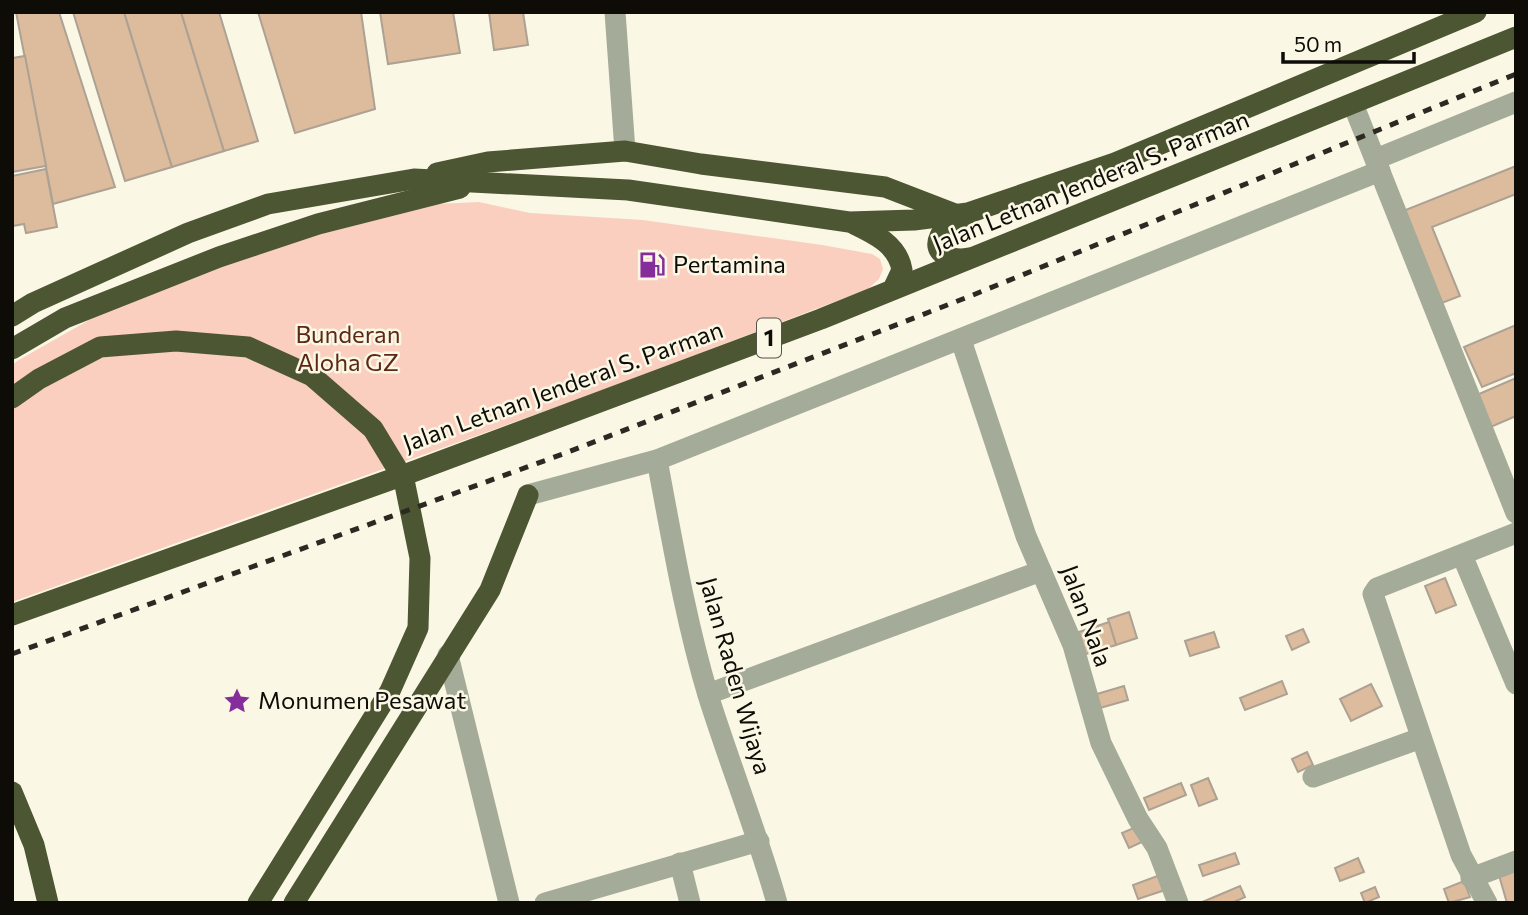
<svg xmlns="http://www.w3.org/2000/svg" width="1528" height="915" viewBox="0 0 1528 915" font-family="Commissioner,sans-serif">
	<rect width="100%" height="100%" fill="#fbf7e5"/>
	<path fill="#fbcfc0" d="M479 202 530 213 643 220 822 245 872 254 880 259 883 269 879 279 868 289 590 395 12 602V365L17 361 133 295 309 231 412 205Z"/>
	<g fill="#dcbc9c" stroke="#ada194" stroke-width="2">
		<path d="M59 12 115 187 53 204 16 12Z"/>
		<path d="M73 12H124L172 167 125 181Z"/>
		<path d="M124 12H181L224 151 172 167Z"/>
		<path d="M181 12H219L258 141 224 151Z"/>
		<path d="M258 12H361L375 109 295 133Z"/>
		<path d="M380 12H453L460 53 388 64Z"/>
		<path d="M489 12H523L528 45 494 50Z"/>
		<path d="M25 56 46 166 12 172V58Z"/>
		<path d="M1516 166V194L1432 227 1460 296 1434 306 1398 213Z"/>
		<path d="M46 169 57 227 26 233 24 224 13 226 12 176Z"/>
		<path d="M1516 325V373L1482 387 1464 347Z"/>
		<path d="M1516 378V416L1486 429 1472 397Z"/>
		<path d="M1445 578 1456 605 1436 613 1425 586Z"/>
		<path d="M1129 612 1137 638 1116 645 1108 619Z"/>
		<path d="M1109 622 1116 645 1086 654 1079 632Z"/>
		<path d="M1303 629 1309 642 1292 650 1286 636Z"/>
		<path d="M1214 632 1219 647 1190 656 1185 641Z"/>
		<path d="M1282 681 1287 694 1245 710 1240 698Z"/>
		<path d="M1371 684 1382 706 1351 721 1340 699Z"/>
		<path d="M1124 686 1128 700 1100 708 1097 694Z"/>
		<path d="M1307 752 1313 765 1298 772 1292 759Z"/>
		<path d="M1208 778 1217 799 1199 806 1191 785Z"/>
		<path d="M1181 783 1186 795 1149 810 1144 798Z"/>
		<path d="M1136 827 1142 842 1129 848 1122 833Z"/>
		<path d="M1235 853 1239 864 1203 876 1199 865Z"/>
		<path d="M1358 858 1364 872 1340 881 1335 868Z"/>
		<path d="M1516 866V903H1507L1498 872Z"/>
		<path d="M1160 875 1165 890 1138 899 1133 885Z"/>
		<path d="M1464 881 1470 897 1449 903 1444 889Z"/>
		<path d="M1240 886 1245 897 1232 903H1200Z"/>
		<path d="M1375 887 1379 897 1365 903 1361 893Z"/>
	</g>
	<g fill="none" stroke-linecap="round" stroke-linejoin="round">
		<g stroke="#a5ab99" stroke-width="21">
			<path d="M615 12 625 151"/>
			<path d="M1353 104 1516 513"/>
			<path d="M1376 159 1516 102"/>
			<path d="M961 340 1026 536 1073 645 1101 743 1138 819 1157 848 1178 903"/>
			<path d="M657 460C672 539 685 618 708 695 730 765 757 832 777 903"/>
			<path d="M528 495 657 460 1380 171"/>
			<path d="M1462 555 1516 684"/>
			<path d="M448 655 509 903"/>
			<path d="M708 694 1041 571"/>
			<path d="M1313 777 1421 738"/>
			<path d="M680 863 690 903"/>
			<path d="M1471 878 1516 861"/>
			<path d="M545 903 759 841"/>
			<path d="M1487 903 1461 855 1373 594 1377 588 1516 533"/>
		</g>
		<g stroke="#4c5632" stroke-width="21">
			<path d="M437 173 488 162 625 151 701 164 885 187 955 214"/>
			<path d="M967 214C958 220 945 226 940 236 930 256 956 261 969 258"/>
			<path d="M854 224C875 234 898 245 902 270L893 289"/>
			<path d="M12 316 33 303 188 233 268 204 414 179 628 190 849 222 914 220 968 213 1115 163 1476 12"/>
			<path d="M12 349 65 318 219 257 318 224 460 188"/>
			<path d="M12 398 39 379 100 347 176 341 248 347 312 376 373 429 404 480 420 558 418 628 390 691 258 903"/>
			<path d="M12 615 415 471 821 319 1516 37"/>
			<path d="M12 792 34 845 48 903"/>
			<path d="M294 903 490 590 528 495"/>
		</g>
		<path stroke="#2b2922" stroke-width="5" stroke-dasharray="9 9" stroke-linecap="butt" d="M12 654 563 454 968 297 1516 74"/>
	</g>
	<defs>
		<g id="fuel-bare" transform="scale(2.1)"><path d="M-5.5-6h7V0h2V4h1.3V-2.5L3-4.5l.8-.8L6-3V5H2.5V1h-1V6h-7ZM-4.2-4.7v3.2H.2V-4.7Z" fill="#852d9a" stroke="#fbf7e5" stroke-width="2.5" paint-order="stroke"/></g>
		<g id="sight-bare" transform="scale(2.1)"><path d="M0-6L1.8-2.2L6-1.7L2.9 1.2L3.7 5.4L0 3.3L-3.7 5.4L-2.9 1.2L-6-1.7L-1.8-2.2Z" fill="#852d9a" stroke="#fbf7e5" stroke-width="2.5" paint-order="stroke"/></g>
	</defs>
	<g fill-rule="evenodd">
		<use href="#fuel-bare" x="652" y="265"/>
		<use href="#sight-bare" x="237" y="701"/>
	</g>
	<g text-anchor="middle" stroke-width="5" stroke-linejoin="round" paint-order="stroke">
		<rect fill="#fbf7e5" stroke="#55524a" stroke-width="2" x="757" y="318.5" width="24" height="39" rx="5"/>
		<g font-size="23" font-weight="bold" fill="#0e0c07">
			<text x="769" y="346">1</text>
		</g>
		<g font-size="24" fill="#0e0c07" stroke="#fbf7e5">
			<text transform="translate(1091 182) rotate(-22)" y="8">Jalan Letnan Jenderal S. Parman</text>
			<text transform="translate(563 387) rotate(-20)" y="8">Jalan Letnan Jenderal S. Parman</text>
			<text transform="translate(1086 616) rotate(70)" y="8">Jalan Nala</text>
			<text transform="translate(735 676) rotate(74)" y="8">Jalan Raden Wijaya</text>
		</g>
		<g font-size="24" fill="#0e0c07" stroke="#fbf7e5" text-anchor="start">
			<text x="673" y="273">Pertamina</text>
			<text x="258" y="709">Monumen Pesawat</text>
		</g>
		<g font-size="24" fill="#5e2713" stroke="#fbf7e5">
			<text x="348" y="343">Bunderan<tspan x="348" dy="28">Aloha GZ</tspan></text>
		</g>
	</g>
	<rect width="1528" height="915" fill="none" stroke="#0e0c07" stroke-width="28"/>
	<path d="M1283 52v10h131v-10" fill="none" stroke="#0e0c07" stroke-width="3.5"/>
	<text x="1294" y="52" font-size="21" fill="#0e0c07" stroke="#fbf7e5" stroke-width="5" paint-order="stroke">50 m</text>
</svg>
